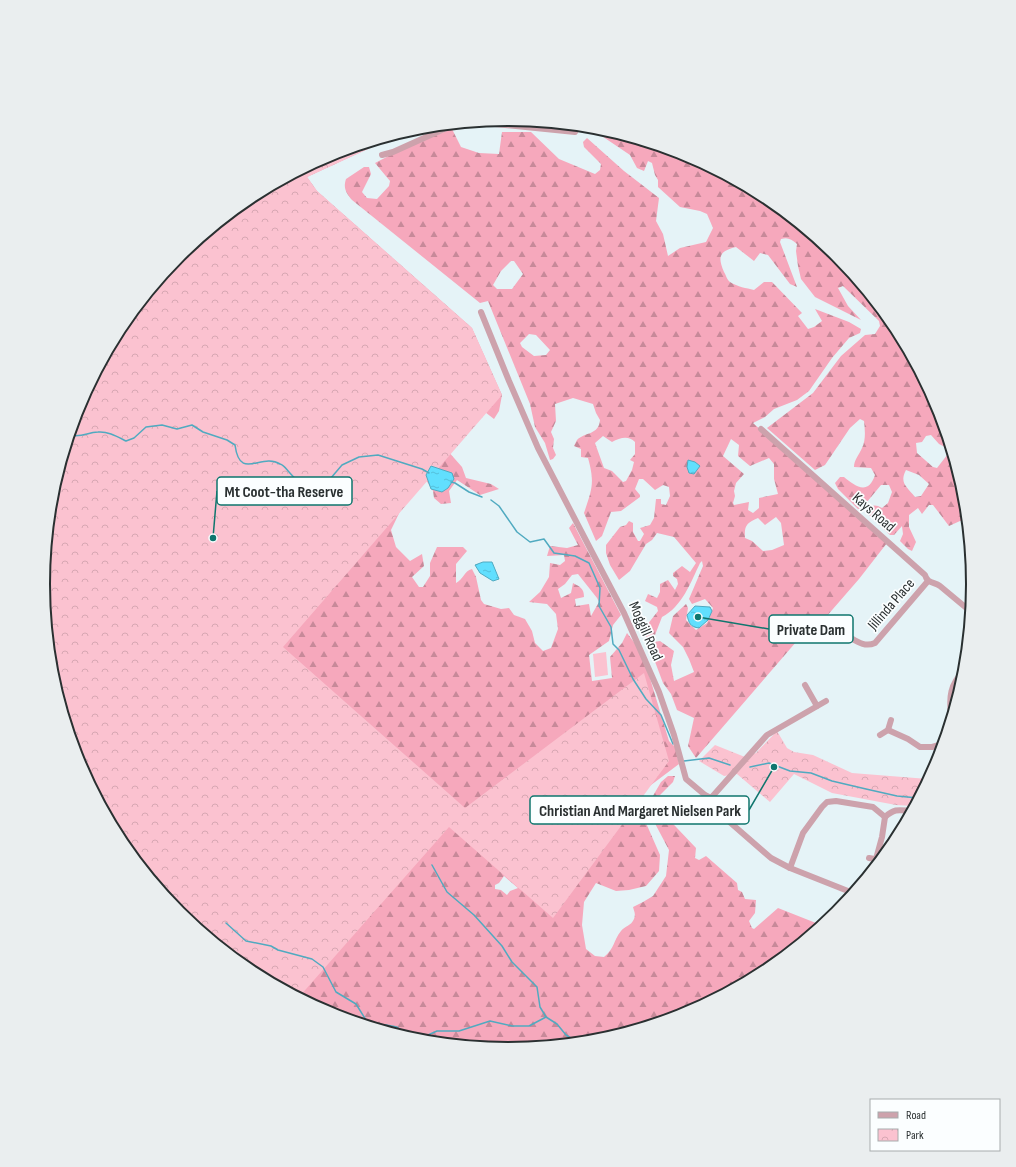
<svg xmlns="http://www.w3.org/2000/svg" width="1016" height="1167" viewBox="0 0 1016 1167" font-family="'Sofia Sans Condensed',sans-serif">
	<defs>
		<pattern id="forest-firs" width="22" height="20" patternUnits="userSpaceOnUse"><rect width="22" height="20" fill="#f6a8bc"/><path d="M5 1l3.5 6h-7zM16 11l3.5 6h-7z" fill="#c78999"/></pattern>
		<pattern id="park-crowns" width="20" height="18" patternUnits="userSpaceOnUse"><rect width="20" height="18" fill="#fbc2d0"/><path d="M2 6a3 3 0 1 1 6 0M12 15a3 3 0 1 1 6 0" fill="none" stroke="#d7a7b3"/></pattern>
		<pattern id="water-ripples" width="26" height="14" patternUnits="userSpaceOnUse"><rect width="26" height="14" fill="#61dffe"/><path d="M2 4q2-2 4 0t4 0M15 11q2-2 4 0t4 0" fill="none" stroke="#54c0da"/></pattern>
	</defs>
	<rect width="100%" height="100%" fill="#e5f3f7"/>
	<g fill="url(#forest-firs)" fill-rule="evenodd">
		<path d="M587 126 599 127 686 154 767 197 837 255 895 325 938 406 964 493 967 521H960L949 526 933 505H929L922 514 918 508 909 515V527L916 542 912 551 908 549 900 541 903 534 902 526 894 535H890L867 513 866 510C872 505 875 504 882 508L888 503 892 492 889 485H881L862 508 858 509 838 489 835 483 840 477H844C855 486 868 496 875 475L871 468 854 467C854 460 859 455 862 448 866 440 865 430 864 421L860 419 850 428 825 465 815 470 767 428 813 393 841 356 865 335 875 334 880 326 879 321 843 286 838 288 848 306 861 320 815 297 801 279 798 266 796 251 797 244C791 239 788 237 781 239L780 242 797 287 790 284 768 255 760 253 754 261 736 247C720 251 717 256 724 272 726 275 727 280 730 282 738 287 746 288 754 290L764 282H772L802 313 798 316 808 329 814 327 822 321 815 309 849 322 861 329 860 333 849 338 832 358 809 391 797 400 774 409 765 417 753 423 887 543 859 579 826 617 815 620 696 758 688 746 694 718 677 710 671 694 663 683 648 643 660 641 674 651 671 665 674 681 694 672 689 659 683 647 669 633 673 616 686 604 688 608 686 620 696 630 707 623 713 608 705 599 692 604 689 599 703 566 702 561 700 563C691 582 682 607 662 617L655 635 651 638 646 637 643 630 658 611 657 607 645 601 648 594 657 598 660 592V584L668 580 675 590 678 584 677 579 673 576V573L682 566 690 572 696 563 674 537 657 533 652 540 646 544 630 571 619 580 610 565 606 553V545L620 527 626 525 629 521 633 523V532L638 541H640L644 534 640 528 650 525 654 518 656 499H661V504L666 505 670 496 669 487 663 485 655 490 643 479H639L635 489 640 495V497L621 511 611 512 602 536 596 541 584 513C592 489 595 483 588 458L581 457V449L574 446C575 444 576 442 577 440 585 432 599 435 600 420L596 413 593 404 573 398 555 404 556 421 551 432 554 439 553 448 556 455 553 459 550 460 545 443 535 427 530 404 488 301 480 303 352 200C346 193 343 188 346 179L364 167H369L371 174 362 192 367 198 377 199 389 186 390 181 375 163 408 146 452 129 461 147 479 153 499 154 502 132H531L559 159 595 174 600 170 601 164 584 147 583 142 587 138 624 171 659 198 656 221 663 234 668 256 680 248 706 242 713 228 707 214 700 211 680 207 658 187V180L655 175 652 163 648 161 644 171 637 168 630 155ZM511 261H514L523 274 512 289H497L493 285 501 271ZM529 334 536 335 550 350 546 355 534 356 522 347 520 343ZM931 435 939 444 951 450 937 468 933 467 917 453 916 443 922 442 926 436ZM603 436 612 442C620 438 628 435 635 442V454L630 460 634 462 632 470 626 481 623 482 612 471 604 468 595 443ZM731 439 739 445 738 456 750 466 769 458 774 464V479L778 494 759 498V508L753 513 748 510 749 502 734 505 733 503 735 496 734 491 736 483 744 474 723 456ZM906 470 919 475 929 484 921 496 915 497C907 487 899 483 906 470ZM776 517 781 523 784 545 772 550 763 551 752 541 745 538C744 525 747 523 758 518L765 525Z"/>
		<path d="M409 130 307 177 317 191 472 328 502 395 499 411 494 419 481 409 447 450 462 467 466 478 491 484 499 489 480 495 457 480 449 491 451 503 441 504 434 498 433 491 424 477 406 499 391 530 396 547 410 561 422 554 424 566 412 577 419 587H423L430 576V563L437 547H463L467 551 456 564V583C463 580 464 571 472 569L476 577 481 600 484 604 501 609 509 608 514 615 525 619 532 631 535 643 543 651 551 648 558 629 556 614 547 604 529 602 540 592 549 577 550 563 560 565 565 561 564 555 547 556 550 546 567 548 578 545 569 528 573 523 621 615 613 625 609 641 589 655 592 681 612 678 610 657 622 643 627 633 640 650 649 675 669 741 675 747 679 764 643 791 639 806 642 808 646 823 660 855 659 871 646 886 629 890 616 891 596 883 584 902 582 925 586 949 595 956 604 957C615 948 613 941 621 931 625 926 631 926 634 919 636 914 634 911 633 907L643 902 653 896 666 876 669 850 650 814V801L661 782 668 776H675L673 782 658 797V808L696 848 695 858 699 860 706 856 737 883 738 890 742 892 745 899 756 900 755 913 749 921 752 928 754 929 778 908 821 925 766 970 686 1013 598 1040 508 1048 417 1040 330 1013 249 970 179 912 121 842 78 761 52 674 43 583 52 493 78 405 121 325 179 255 250 197 330 154ZM578 574 597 598 599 602 591 616 589 604 576 606 575 599 584 597C584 588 580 587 573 583L571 593 561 598 558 589 565 584 572 575ZM504 876 518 888 510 891 507 895 501 890 495 889V885L499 883Z"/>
	</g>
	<g fill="url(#park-crowns)">
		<path d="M409 130 307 177 317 191 472 328 502 395 283 647 465 808 644 673 669 761 553 918 449 827 299 997 249 970 179 912 121 842 78 761 52 674 43 583 52 493 78 405 121 325 179 255 250 197 330 154Z"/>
		<path d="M777 731 787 748 794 752 813 755 852 773 928 779 914 806 896 805 832 793 794 774 770 802 737 774 724 776 699 761 715 745 745 757 756 753Z"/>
	</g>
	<path fill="#fbc2d0" d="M606 652 608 675 595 677 593 654Z"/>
	<g fill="url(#water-ripples)" stroke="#50aac0">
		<path d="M688 460 695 462 700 466 694 474 689 473 687 467Z"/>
		<path d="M431 466 452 473 454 479 448 488 442 492 431 489 426 475Z"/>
		<path d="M483 562H492L499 579 493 581 480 573 475 565Z"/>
		<path d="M695 606 710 607 712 611 708 620 699 628C690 627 689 623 687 615Z"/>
	</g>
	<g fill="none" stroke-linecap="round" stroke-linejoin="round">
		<g stroke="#50aac0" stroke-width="1.5">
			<path d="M69 435C83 438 87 432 98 432 108 431 118 437 126 441L134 438 146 427 162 425 177 429 192 425 203 432 227 440 235 445C240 482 261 452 280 464 284 465 287 470 289 472 296 480 304 487 311 495L319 492 342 465 359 457 378 455 422 469 429 473"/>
			<path d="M451 482 455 483 469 492 482 497"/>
			<path d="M491 500 499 506 517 532 530 542 544 539 554 553 575 556 589 563 600 588 599 606 611 627 613 644 619 650 633 679 646 699 661 715 673 744"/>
			<path d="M684 761 709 758 730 765"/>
			<path d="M750 767 769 763 790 771 811 773 832 781 866 789 897 796 918 798"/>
			<path d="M432 865 447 892 474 915 502 946 512 962 537 987 540 1007 546 1017 557 1024 566 1035 577 1042"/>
			<path d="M226 923 246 941 271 946 278 950 312 959 323 967 336 992 356 1004 366 1020 376 1026 386 1025 397 1027 405 1033 428 1035 437 1031H459L490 1021 512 1026H529L546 1017"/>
			<path d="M361 1023 366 1020"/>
		</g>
		<g stroke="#cda2ac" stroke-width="6">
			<path d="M475 122 575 132 579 125"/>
			<path d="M382 155 393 152 455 124"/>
			<path d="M481 312 509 381 538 448 592 552 624 613 659 692 674 735 686 779 705 795 711 798"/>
			<path d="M761 429 925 575C927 583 934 582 940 586L970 611"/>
			<path d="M851 638C859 643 866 647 875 643L928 581"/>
			<path d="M805 685 817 706"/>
			<path d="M951 716C949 697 950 684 964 671"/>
			<path d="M888 730 908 739 920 747H932L943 744"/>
			<path d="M880 735 888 730 891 720"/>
			<path d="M711 798 712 805 717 811 771 858 790 868 853 893"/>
			<path d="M711 798 767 735 826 701"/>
			<path d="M869 858 880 860"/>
			<path d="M876 859 882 837 885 817"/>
			<path d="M790 868 803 833 822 807 827 802 836 801 873 807 885 817C895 808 899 810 911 811"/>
		</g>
	</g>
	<g text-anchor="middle" stroke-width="3.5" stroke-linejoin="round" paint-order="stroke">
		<g font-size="15" fill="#2a3031" stroke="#fbfeff">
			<text transform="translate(874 512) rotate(41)" y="5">Kays Road</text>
			<text transform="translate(891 604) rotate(-49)" y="5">Jillinda Place</text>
			<text transform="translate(646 631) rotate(66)" y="5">Moggill Road</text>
		</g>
	</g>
	<path d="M0 0H1016V1167H0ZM50 584a458 458 0 1 1 916 0a458 458 0 1 1-916 0Z" fill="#eaeeef" fill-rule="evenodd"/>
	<path fill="none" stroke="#2a3031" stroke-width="2" d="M50 584a458 458 0 1 1 916 0a458 458 0 1 1-916 0Z"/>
	<path fill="none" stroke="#0f766e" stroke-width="1.5" d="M213 538L217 491M698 617L769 629M774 767L749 810"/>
	<g fill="#0f766e" stroke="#fbfeff" stroke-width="1.5">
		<circle cx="213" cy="538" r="4"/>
		<circle cx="698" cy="617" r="4"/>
		<circle cx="774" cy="767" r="4"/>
	</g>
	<g fill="#fbfeff" stroke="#0f766e" stroke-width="1.5">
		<rect x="217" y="477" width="135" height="28" rx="4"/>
		<rect x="769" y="615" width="84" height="28" rx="4"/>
		<rect x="530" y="796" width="219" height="28" rx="4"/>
	</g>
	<g font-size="16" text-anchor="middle" font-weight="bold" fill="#2a3031">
		<text x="284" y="497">Mt Coot-tha Reserve</text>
		<text x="811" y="635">Private Dam</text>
		<text x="640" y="816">Christian And Margaret Nielsen Park</text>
	</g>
	<rect x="870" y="1099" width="130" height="52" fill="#fbfeff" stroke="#a7acad"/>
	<rect x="878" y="1112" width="20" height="6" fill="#cda2ac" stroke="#a7acad"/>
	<text x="906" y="1119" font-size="12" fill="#2a3031">Road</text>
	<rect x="878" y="1129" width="20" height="12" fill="url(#park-crowns)" stroke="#a7acad"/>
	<text x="906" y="1139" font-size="12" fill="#2a3031">Park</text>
</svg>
